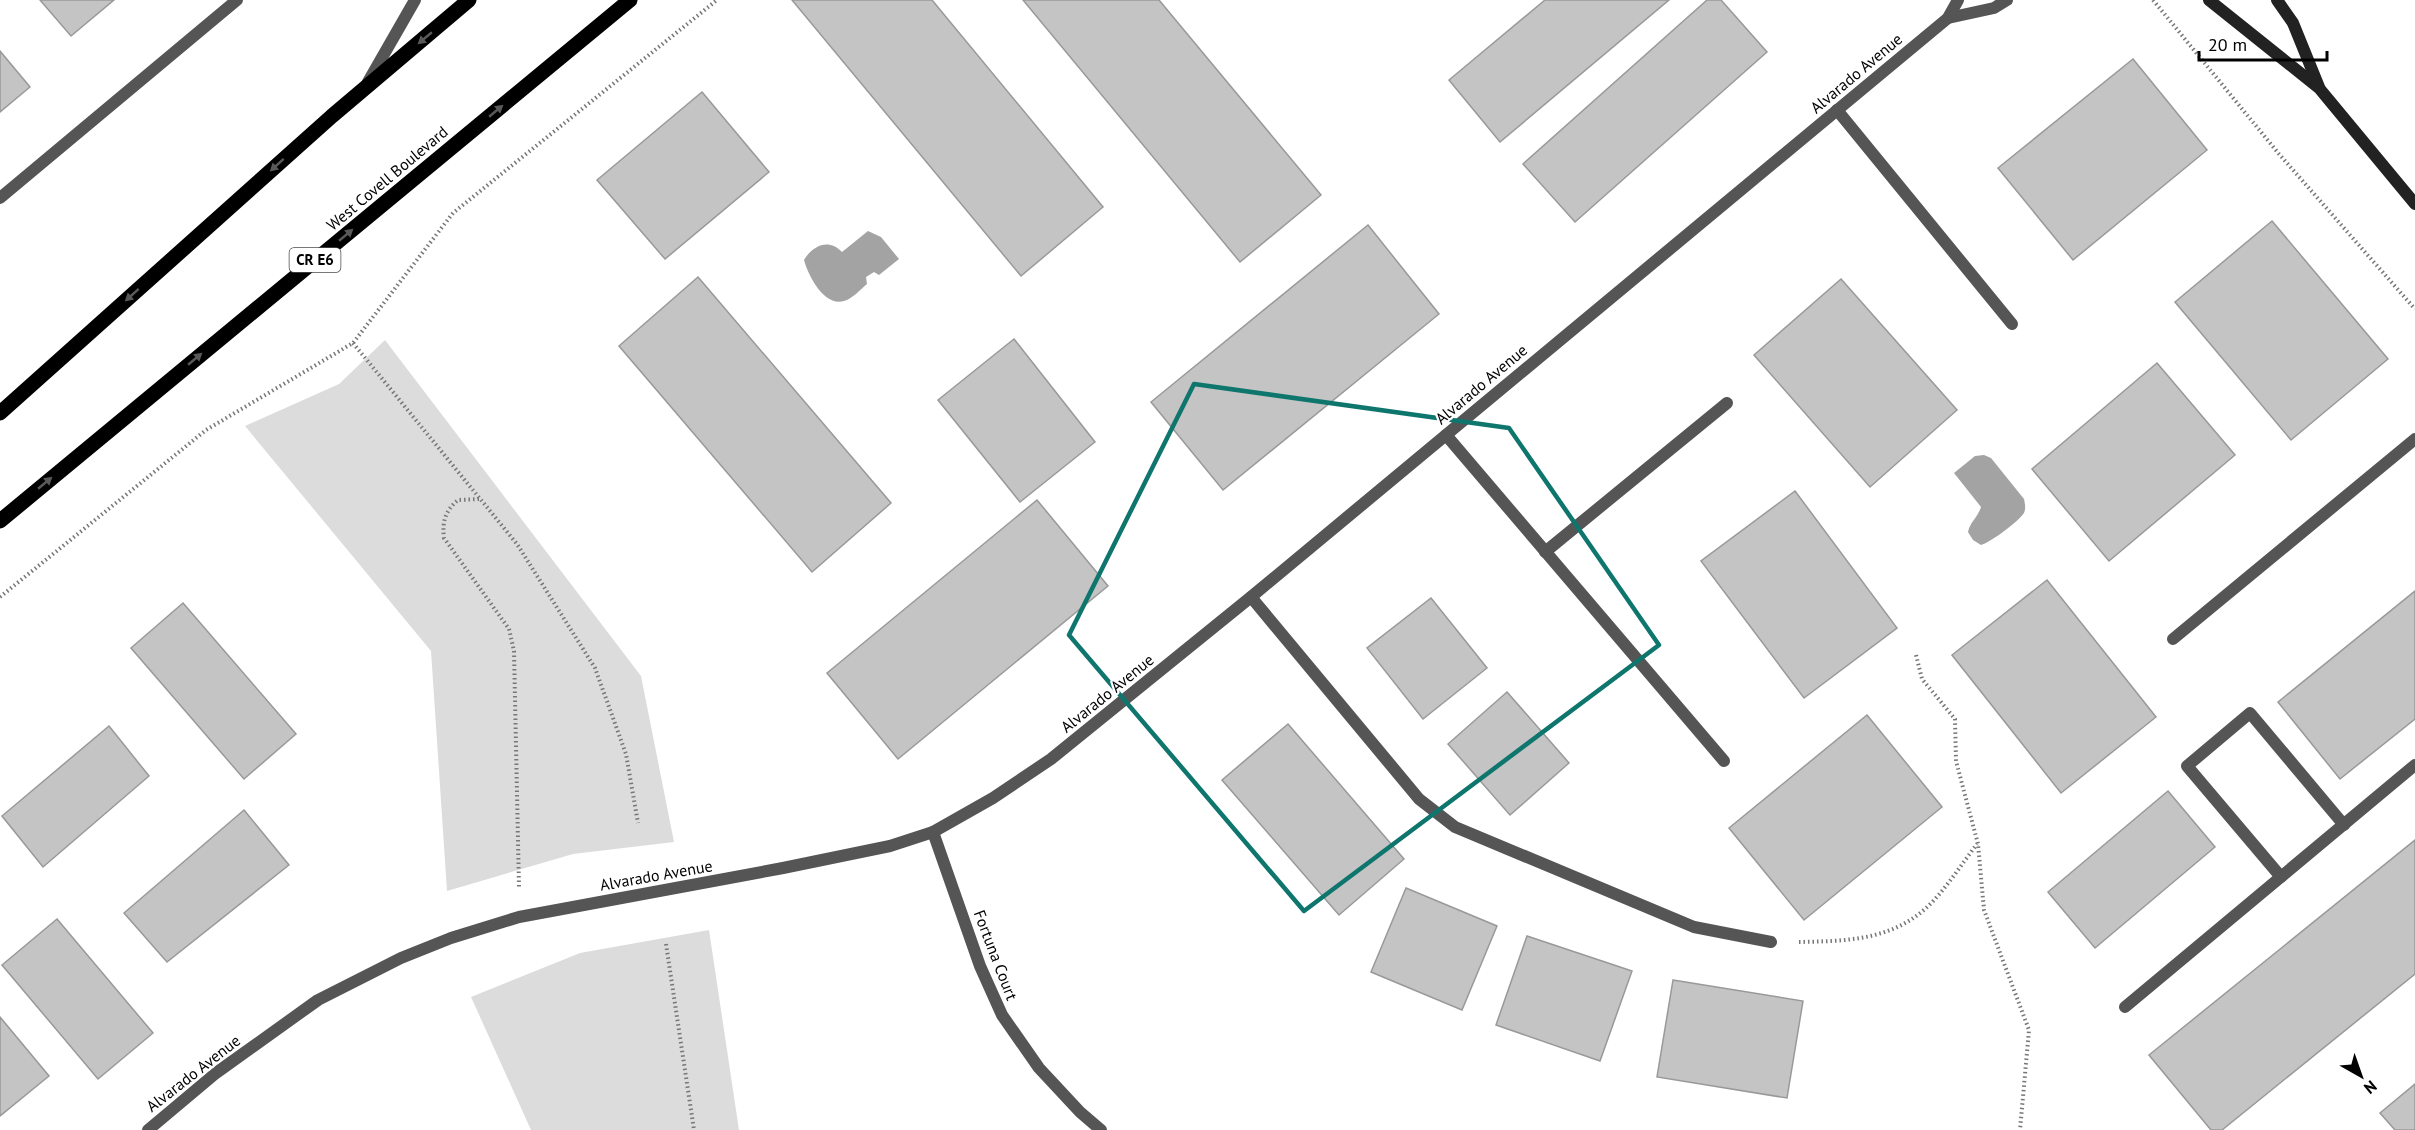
<svg xmlns="http://www.w3.org/2000/svg" width="2415" height="1130" viewBox="0 0 2415 1130" font-family="'PT Sans',sans-serif">
	<rect width="100%" height="100%" fill="#fff"/>
	<g fill="#dcdcdc">
		<path d="M385 340 641 676 674 842 573 854 447 891 431 651 245 426 339 384Z"/>
		<path d="M709 930 739 1130H531L471 997 580 953Z"/>
	</g>
	<g fill="#a3a3a3">
		<path d="M868 231 881 237 899 259 879 275 874 272 866 277 867 284C861 289 852 299 844 301 824 307 808 275 804 260 813 245 829 238 842 252Z"/>
		<path d="M1984 455 1991 458 2024 499C2025 504 2026 508 2024 513 2018 522 1991 542 1981 545L1973 540 1968 532C1970 522 1978 517 1981 507L1954 473 1975 456Z"/>
	</g>
	<g fill="#c4c4c4" stroke="#999" stroke-width="1.5">
		<path d="M40 0H114L71 36Z"/>
		<path d="M792 0H932L1103 207 1021 276Z"/>
		<path d="M1023 0H1159L1321 195 1240 262Z"/>
		<path d="M1545 0H1669L1500 142 1449 80Z"/>
		<path d="M1707 0H1721L1767 52 1575 222 1523 164Z"/>
		<path d="M0 51 30 87 0 112Z"/>
		<path d="M2133 59 2207 150 2073 260 1998 168Z"/>
		<path d="M702 92 769 172 665 259 597 180Z"/>
		<path d="M2272 221 2388 359 2291 440 2175 302Z"/>
		<path d="M1368 225 1439 314 1223 490 1151 402Z"/>
		<path d="M698 277 891 503 812 572 619 346Z"/>
		<path d="M1841 279 1957 410 1870 487 1754 355Z"/>
		<path d="M1014 339 1095 442 1020 502 938 400Z"/>
		<path d="M2157 363 2235 455 2109 561 2032 469Z"/>
		<path d="M1795 491 1897 628 1804 698 1701 561Z"/>
		<path d="M1037 500 1108 586 898 759 827 673Z"/>
		<path d="M2047 580 2156 717 2061 793 1952 655Z"/>
		<path d="M2415 591V719L2340 779 2278 702Z"/>
		<path d="M1431 598 1487 668 1423 719 1367 648Z"/>
		<path d="M183 603 296 734 244 779 131 648Z"/>
		<path d="M1507 692 1569 763 1510 815 1448 744Z"/>
		<path d="M1867 715 1942 807 1804 920 1729 828Z"/>
		<path d="M1288 724 1404 859 1339 915 1222 780Z"/>
		<path d="M109 726 149 776 43 867 2 816Z"/>
		<path d="M2168 791 2215 847 2095 948 2048 892Z"/>
		<path d="M244 810 289 865 167 962 124 913Z"/>
		<path d="M2415 840V974L2222 1130H2211L2149 1055Z"/>
		<path d="M1406 888 1497 926 1462 1010 1371 972Z"/>
		<path d="M57 919 153 1033 98 1079 2 965Z"/>
		<path d="M1527 936 1632 971 1600 1061 1496 1025Z"/>
		<path d="M1673 980 1803 1001 1787 1098 1657 1077Z"/>
		<path d="M0 1017 49 1076 0 1116Z"/>
		<path d="M2415 1084V1130H2395L2380 1113Z"/>
	</g>
	<g fill="none" stroke-linecap="round" stroke-linejoin="round">
		<g stroke="#777" stroke-width="4" stroke-dasharray="1.5 3" stroke-linecap="butt">
			<path d="M2153 0 2279 154 2415 309"/>
			<path d="M353 343 517 544 595 668 626 754 638 823"/>
			<path d="M479 499 458 500C445 511 442 522 444 538L509 629 514 651 519 888"/>
			<path d="M0 597 206 430 353 343 453 213 717 0"/>
			<path d="M1916 655 1922 679 1955 719 1956 761 1978 844 1984 910 2029 1030 2020 1130"/>
			<path d="M1799 942C1843 941 1889 941 1925 909 1944 892 1961 865 1977 844"/>
			<path d="M666 944 694 1130"/>
		</g>
		<g stroke="#555" stroke-width="12">
			<path d="M1837 110 2012 324"/>
			<path d="M0 198 237 0"/>
			<path d="M1446 435 1724 761"/>
			<path d="M1545 552 1727 403"/>
			<path d="M1251 597 1419 799 1455 827 1694 927 1771 942"/>
			<path d="M2173 639 2415 439"/>
			<path d="M2281 877 2187 766 2250 713 2344 825"/>
			<path d="M2125 1007 2415 765"/>
		</g>
		<g stroke="#555" stroke-width="12">
			<path d="M1948 18 1994 8 2007 0"/>
			<path d="M368 82 415 0"/>
			<path d="M933 832 980 966 1002 1015 1039 1068 1080 1112 1101 1130"/>
			<path d="M148 1130 216 1073 318 1000 401 958 451 938 519 917 783 868 890 846 933 832 993 798 1051 759 1251 597 1948 18 1958 0"/>
		</g>
		<g stroke="#222" stroke-width="12">
			<path d="M2209 0 2319 88 2415 204"/>
			<path d="M2277 0 2293 23 2319 87"/>
		</g>
		<g stroke="#000" stroke-width="15">
			<path d="M0 413 332 116 469 0"/>
			<path d="M0 521 630 0"/>
		</g>
	</g>
	<defs><path id="oneway-solid" d="M-6-.8H1V-3.2L6.5 0L1 3.2V.8H-6Z" transform="scale(1.5)"/></defs>
	<g fill="#595959">
		<use href="#oneway-solid" transform="translate(425 38) rotate(140)"/>
		<use href="#oneway-solid" transform="translate(496 111) rotate(-40)"/>
		<use href="#oneway-solid" transform="translate(277 165) rotate(138)"/>
		<use href="#oneway-solid" transform="translate(346 235) rotate(-40)"/>
		<use href="#oneway-solid" transform="translate(132 295) rotate(138)"/>
		<use href="#oneway-solid" transform="translate(195 359) rotate(-40)"/>
		<use href="#oneway-solid" transform="translate(45 483) rotate(-40)"/>
	</g>
	<path fill="none" stroke="#0f766e" stroke-width="4.5" stroke-linejoin="round" d="M1194 384 1509 428 1659 645 1304 911 1069 635Z"/>
	<g text-anchor="middle" stroke-width="4.5" stroke-linejoin="round" paint-order="stroke">
		<rect fill="#fff" stroke="#4c4c4c" stroke-width="1.5" x="289.5" y="248" width="51" height="24" rx="4.5"/>
		<g font-size="15" font-weight="bold" fill="#000">
			<text x="315" y="265">CR E6</text>
		</g>
		<g font-size="16" fill="#000" stroke="#fff">
			<text transform="translate(1856 73) rotate(-40)" y="6">Alvarado Avenue</text>
			<text transform="translate(387 178) rotate(-40)" y="6">West Covell Boulevard</text>
			<text transform="translate(1481 384) rotate(-40)" y="6">Alvarado Avenue</text>
			<text transform="translate(1107 693) rotate(-39)" y="6">Alvarado Avenue</text>
			<text transform="translate(656 875) rotate(-10)" y="6">Alvarado Avenue</text>
			<text transform="translate(996 955) rotate(69)" y="6">Fortuna Court</text>
			<text transform="translate(193 1073) rotate(-38)" y="6">Alvarado Avenue</text>
		</g>
	</g>
	<g transform="translate(2361 1076) rotate(140)" stroke="#ffffff" stroke-width="4.5" paint-order="stroke">
	<path d="M0-4.5L10 22L0 15L-10 22Z" fill="#000000"/>
	<text y="-9" font-size="16" font-weight="bold" text-anchor="middle" fill="#000000">N</text>
	</g>
	<path d="M2199 51v9h128v-9" fill="none" stroke="#000000" stroke-width="3"/>
	<text x="2208" y="51" font-size="18" fill="#000000" stroke="#ffffff" stroke-width="4.5" paint-order="stroke">20 m</text>
</svg>
